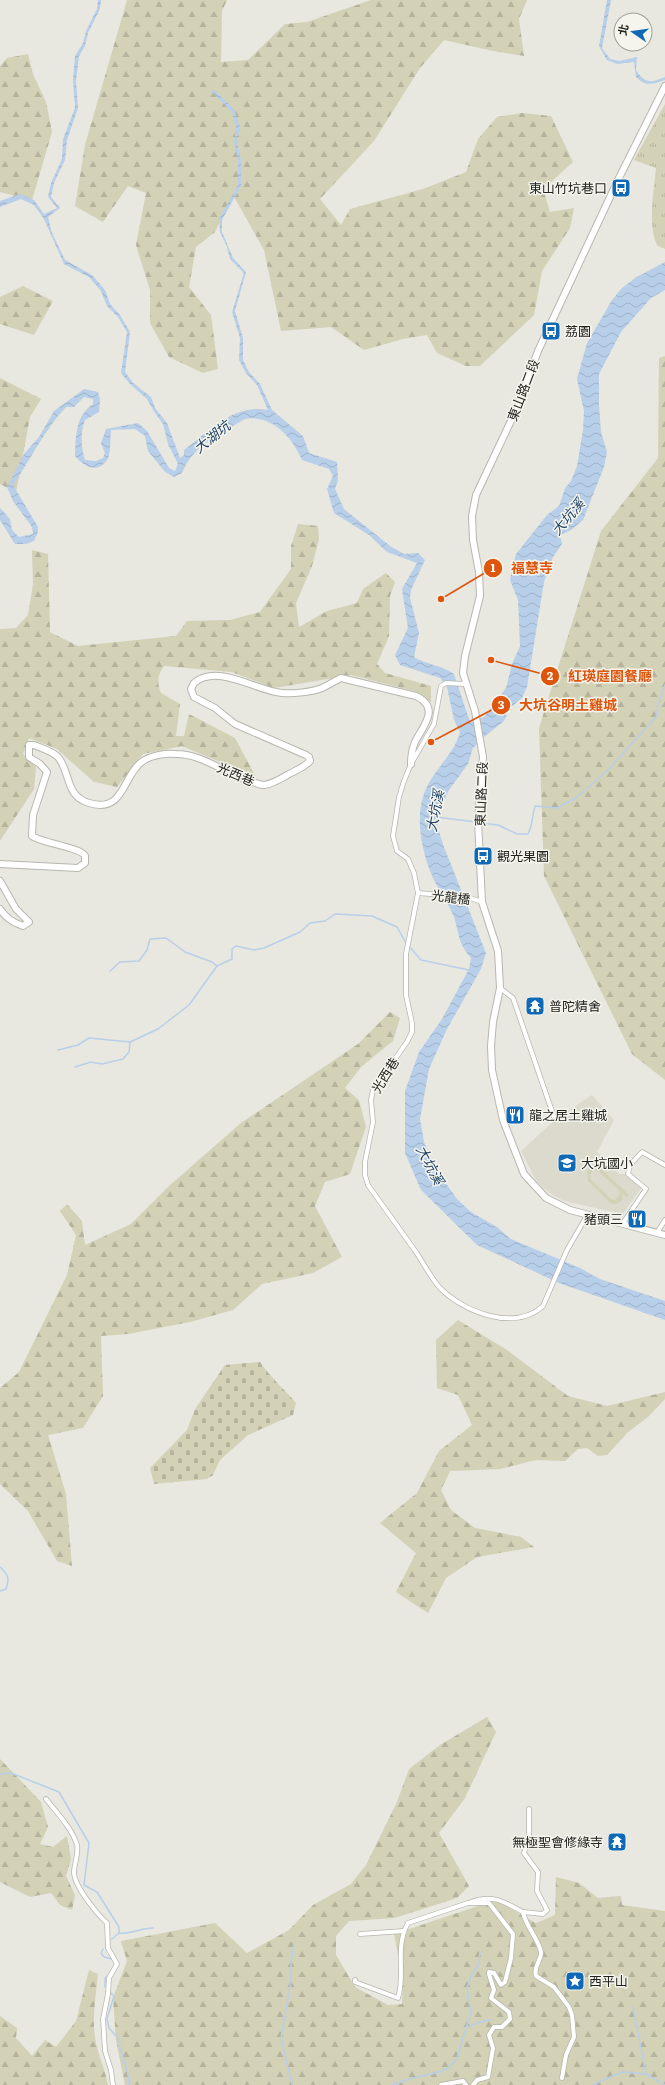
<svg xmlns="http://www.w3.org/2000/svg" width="665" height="2085" viewBox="0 0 665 2085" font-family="Literata,'Noto Sans TC',serif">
	<defs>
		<pattern id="forest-firs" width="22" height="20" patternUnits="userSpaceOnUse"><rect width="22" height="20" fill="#d3d1b6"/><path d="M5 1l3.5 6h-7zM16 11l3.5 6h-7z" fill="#b5b39c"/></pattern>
		<pattern id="cemetery-stones" width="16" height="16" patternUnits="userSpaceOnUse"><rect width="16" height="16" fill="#d3d1b6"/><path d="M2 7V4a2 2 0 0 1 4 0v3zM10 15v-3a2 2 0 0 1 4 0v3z" fill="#b5b39c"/></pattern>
		<pattern id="park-tufts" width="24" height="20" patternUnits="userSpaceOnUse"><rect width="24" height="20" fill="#d3d1b6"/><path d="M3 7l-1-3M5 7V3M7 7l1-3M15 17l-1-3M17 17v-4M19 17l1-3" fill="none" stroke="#b5b39c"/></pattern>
		<pattern id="water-waves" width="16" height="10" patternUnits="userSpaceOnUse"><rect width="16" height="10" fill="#b8cfe9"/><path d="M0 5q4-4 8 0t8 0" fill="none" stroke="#9eb1c8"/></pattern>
	</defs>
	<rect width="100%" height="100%" fill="#e8e7e0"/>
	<path fill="#dbdacc" d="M592 1095 614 1120 597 1152 619 1174H627L643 1185 623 1214 564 1201 553 1195 541 1186 534 1177 521 1151 555 1120Z"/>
	<g fill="url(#forest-firs)">
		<path d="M127 0H227L222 11 221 62 248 60 285 24 307 22 371 0H527L519 19 524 56 493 51 444 40 420 68 374 141 320 199 341 225 350 209 423 189 466 172 478 139 497 117 522 113 551 116 573 162 543 189 550 212 574 208 570 228 542 271 534 315 480 366H466L437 353 427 335 403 339 364 350 331 327 281 331 264 250 233 195 215 232 196 247 189 287 211 315 218 369 203 373 169 357 150 323V290L136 245 146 193 128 186 103 222 75 206 85 145Z"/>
		<path d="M28 54 33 74 46 102 52 132 32 200 0 192V66L7 58Z"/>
		<path d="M23 286 53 301 34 335 0 324V297Z"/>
		<path d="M665 356V1080L632 1054 544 876 539 728 601 531 658 458 659 358Z"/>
		<path d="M0 378 41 399 30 417 16 492 0 484Z"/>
		<path d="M298 524 318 526 319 539 312 566 296 603 299 627 327 611 357 603 363 589 386 573 395 582 390 596 389 636 377 664 385 673 431 686V702L414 691 351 675 274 688 232 672 164 666C157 675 157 683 161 693L180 704 176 736H184L189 714 235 738 256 777 182 746 143 754 117 787 94 782 57 749 29 738 23 754 36 767 34 789 0 841V629L16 628 28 615 33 584 32 550 48 554 50 632 78 646 176 636 187 621 230 620 260 612 291 569V546Z"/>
		<path d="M390 1012 400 1018 393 1041 361 1067 345 1088 359 1100 366 1127 350 1174 325 1182 315 1206 342 1257 313 1273 262 1284 233 1310 190 1322 128 1334 101 1336 103 1396 83 1428 48 1435 66 1494 72 1566 57 1561 28 1511 0 1484V1388L19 1372 67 1275 76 1235 60 1211 67 1204 82 1221 85 1245 131 1224 169 1186 241 1123 358 1044Z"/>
		<path d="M458 1320 507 1350 568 1396 607 1406 665 1392V1399L648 1417 628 1432 607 1455 598 1456 587 1448 578 1449 565 1461 536 1460 500 1469 450 1471 441 1490 451 1510 475 1528 521 1537 534 1547 477 1557 446 1578 428 1613 396 1592 416 1553 380 1523 417 1493 439 1451 472 1425 458 1395 437 1388 436 1340Z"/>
		<path d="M487 1717 496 1732 465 1798 439 1833 469 1886 457 1898 395 1918 349 1921 336 1936V1955L355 1987 388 2005 402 2004 403 1982 394 1934 478 1906 490 1897 536 1923 555 1915 556 1877 579 1883 598 1898 621 1896 622 1905 665 1911V2085H125L116 2040 113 1998 127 1961 121 1941 215 1923 247 1953 289 1930 313 1905 351 1884 366 1865 397 1802 409 1769 440 1745Z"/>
		<path d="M0 1759 41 1802 48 1827 40 1844 53 1847 67 1836 71 1859 66 1876 75 1895 72 1910 60 1905 51 1893 30 1897 0 1882Z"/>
		<path d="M89 1970 98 1974C96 1996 91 2020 96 2043 99 2057 105 2070 108 2085H0V2016L17 2028 16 2038 32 2056 45 2040 56 2047 76 2021Z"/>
	</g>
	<path fill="url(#cemetery-stones)" d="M260 1362C270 1377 284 1389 296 1403L293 1415 248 1435 220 1460 213 1475 207 1479 154 1484 150 1468 187 1430 195 1409 225 1365Z"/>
	<path fill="url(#park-tufts)" d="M665 104V249L658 246C647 230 654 188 656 168L634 160Z"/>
	<path fill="#d3d1b6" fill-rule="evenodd" d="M595 1163 629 1195 627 1197 623 1194 622 1201 615 1204 610 1203 588 1181 587 1172 591 1167H595L593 1165ZM593 1170 598 1171 619 1190 620 1194 615 1200 611 1199 591 1180 590 1175Z"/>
	<g fill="url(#water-waves)">
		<path d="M98 0H101L100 9 88 33 85 46 79 56 76 81 78 108 67 140 65 160 54 183 51 197 60 208 48 217 52 233 65 260 92 275 105 290 110 304 120 315 130 332 125 372 133 383 151 397 155 408 167 423 180 458 184 455V450C209 431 234 403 268 410L257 385 246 373 239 360 240 338 232 312 244 273 230 259 227 247 220 232 219 219 238 185V161L234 142 236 128 232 112 211 91 214 90 234 109 240 127 237 142 241 160V186L222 220V232L233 258 246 272 235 311 243 338V360L249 372 260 384 272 410 303 436 309 453 337 462 338 480 335 489 344 509 390 546 404 554 418 553 425 560 411 590 410 598 419 633 414 657C427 665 442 665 454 674L470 722 484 717 506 688 512 664 520 646 518 600 510 580 516 554 547 515 559 506 565 488 571 481 577 466 583 430 584 411 577 379 587 343 612 300 622 288 635 278 665 262V290L651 298 621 332 599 374V405L601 432 607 452 604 467 583 520 571 530 560 535 562 544 553 557 544 582 527 687 522 698 510 708 504 721 484 737 473 748 468 764 449 790 438 811 437 826 444 847 486 953 481 969 447 1029 429 1069 420 1119 424 1142 435 1168 457 1199 471 1212 497 1227 511 1239 580 1268 600 1279 665 1301V1320L559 1283 477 1245 421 1190 405 1153V1091L419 1052 442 1019 469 969 471 958C457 941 460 936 454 917 449 904 440 892 434 880 423 857 415 822 423 797 430 772 454 756 460 732L454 720 447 687 440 678 400 665 395 655 408 628 402 589 417 563 387 552 369 535 334 513 327 489 333 476 329 469 302 460C293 438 272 414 245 419 221 433 193 445 182 473L174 477 165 472 148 451 145 436 135 429 111 430C110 438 111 451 108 458 99 475 84 467 75 456 76 437 75 416 93 404V399L84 397 74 407H66C44 430 31 459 13 485L38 527V532L34 541 26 544H15L0 520V508L10 519 12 530 19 537 33 534 32 527 13 501 7 487 24 454 39 437 54 411 84 389 98 392 100 400 99 412 85 420C80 433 81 447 85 460L96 461 103 458 105 453 101 443 106 429 138 423 147 431 169 468 175 471 178 464 168 444 163 424 153 410 147 399 130 384 121 373 127 332 118 317 107 306 101 291 89 277 64 264 44 219 34 205 21 199 0 207V201L20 194 34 200 44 214 57 208 48 197 51 183 62 159 63 139 75 108 73 80 75 56 83 43 86 31 97 9Z"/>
		<path d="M607 0H611L602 48 610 59 619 61 637 57 636 70C645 84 650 83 665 77V80C653 84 646 87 636 77L634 62 617 64 607 60 599 46Z"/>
	</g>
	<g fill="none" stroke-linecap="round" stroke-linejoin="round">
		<g stroke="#b8cfe9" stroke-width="1.5">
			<path d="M436 817 476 822"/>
			<path d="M480 823 498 825 517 834H528C533 824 532 816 535 806L557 808 576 798 607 771 656 717 658 705 665 685"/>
			<path d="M409 946 421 960 469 970"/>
			<path d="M110 971 120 962 139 961 147 950 150 939 166 938 185 952 212 962 217 966"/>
			<path d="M58 1050 78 1045 89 1038 130 1042 158 1029 189 1005 217 966 232 959V949L236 946 254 950 264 948 300 932 310 923 325 921 335 914 372 916 397 927 406 943"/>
			<path d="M75 1067 91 1062 102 1064 123 1059 129 1052 130 1043"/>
			<path d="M0 1567C8 1574 10 1579 6 1589L0 1591"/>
			<path d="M0 1774 11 1773 59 1792 89 1843 84 1885 97 1892 119 1927V1933L112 1939"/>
			<path d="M119 1933C131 1935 140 1928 153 1928"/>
			<path d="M103 1949 101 1953 104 1957 112 1959"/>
			<path d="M105 1987V1978L109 1975"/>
			<path d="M111 1993 114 1996 107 2019 109 2028 117 2037 128 2074 129 2085"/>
			<path d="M633 2007 646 2074"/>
			<path d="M466 2027C476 2025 482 2019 492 2020"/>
			<path d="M292 2085 281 2038 291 1982V1961L294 1944"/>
			<path d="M392 2085C399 2083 406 2080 413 2078 431 2073 446 2075 457 2058L471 2012 467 1988 472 1974 479 1964 480 1952"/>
			<path d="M592 2085 622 2072 646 2074 665 2085"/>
		</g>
		<g stroke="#b7b7b0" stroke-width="5.5">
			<g id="street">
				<path d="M465 684 446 683 441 686 434 724 411 764 404 781 399 797 393 836 397 851 408 859 414 873 418 893 406 954V995L412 1023V1032L407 1042 373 1090 371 1100 373 1122 365 1162V1175L368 1185C384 1207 400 1230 416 1252 424 1264 431 1278 440 1288 464 1312 514 1332 543 1306L567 1250 588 1214"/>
				<path d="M418 893 467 897 482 902"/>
				<path d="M500 988 513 998 555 1120"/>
				<path d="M623 1223 646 1189 628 1174 630 1165 642 1152 665 1165"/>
				<path d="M657 1233 665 1220"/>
				<path d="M46 1799C56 1812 72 1828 77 1845 79 1854 74 1864 74 1872 74 1886 97 1914 107 1923L108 1948 117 1964 109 1978 108 1994 103 2019 105 2051 111 2070 113 2085"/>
				<path d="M529 1809V1834L524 1853 538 1872 537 1891 547 1910 543 1914 523 1912C526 1927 539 1940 541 1952 542 1960 533 1966 536 1976L554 1987 569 2007 572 2015 574 2037 566 2055 562 2078"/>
				<path d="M360 1934 404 1931"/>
				<path d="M355 1980V1982L398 1998C406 1975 394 1948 408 1923L468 1903"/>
				<path d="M441 2085 463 2081 466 2085"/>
				<path d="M473 2085 477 2080 488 2077 493 2048 489 2035 494 2027H502L510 2019 509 2012 491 1998 494 1990 489 1974V1972L494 1973 501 1985 505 1982 511 1958 513 1934 489 1903H468C492 1894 501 1900 523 1912"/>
			</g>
		</g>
		<g stroke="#b7b7b0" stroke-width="8">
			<g id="secondary">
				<path d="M665 86 618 180 538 351 518 406 476 495 472 516 473 540 479 572 480 596 465 656 463 673 475 711 483 757 478 821 482 902 498 951 500 988 493 1022 491 1046 492 1070 503 1120 524 1174 546 1198 570 1210 665 1235"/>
				<path d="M0 864 78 868 85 863V856C82 848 42 843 32 836L33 815 47 772 40 764 29 757V745H34C41 748 52 751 58 757 71 773 65 796 89 803 125 814 122 775 143 761 152 755 166 753 176 754 203 754 224 773 249 781 254 782 259 785 264 785 273 784 282 778 289 774 296 770 305 767 310 761L309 757 306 755 235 724 215 708 194 697 191 689 194 683C218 663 256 691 282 693 293 694 312 692 322 688 329 685 334 681 341 678L416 696C441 708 423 726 415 742 412 749 411 757 411 764"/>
				<path d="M0 881 16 909 29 922 23 926C12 922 6 918 0 909"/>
			</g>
		</g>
		<use href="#street" stroke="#fff" stroke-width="4"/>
		<use href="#secondary" stroke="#fff" stroke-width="6"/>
	</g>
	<defs>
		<g id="bus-square" transform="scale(1)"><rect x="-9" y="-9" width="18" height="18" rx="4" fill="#0f69b6" stroke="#f5f5ee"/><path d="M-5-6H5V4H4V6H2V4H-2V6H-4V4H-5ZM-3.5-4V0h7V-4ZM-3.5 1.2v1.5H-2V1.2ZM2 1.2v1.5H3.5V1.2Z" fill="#fff"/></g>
		<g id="temple-square" transform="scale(1)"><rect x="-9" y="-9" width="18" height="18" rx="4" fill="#0f69b6" stroke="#f5f5ee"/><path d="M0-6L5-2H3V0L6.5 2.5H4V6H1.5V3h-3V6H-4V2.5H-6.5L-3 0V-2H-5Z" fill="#fff"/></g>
		<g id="restaurant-square" transform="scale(1)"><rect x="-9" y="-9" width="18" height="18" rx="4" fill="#0f69b6" stroke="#f5f5ee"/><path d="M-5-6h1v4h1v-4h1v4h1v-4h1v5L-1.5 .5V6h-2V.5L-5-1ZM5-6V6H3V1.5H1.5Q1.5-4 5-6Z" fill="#fff"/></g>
		<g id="school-square" transform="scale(1)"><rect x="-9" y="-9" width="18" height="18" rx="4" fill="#0f69b6" stroke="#f5f5ee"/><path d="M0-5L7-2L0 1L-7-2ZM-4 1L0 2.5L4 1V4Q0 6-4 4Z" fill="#fff"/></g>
		<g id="sight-square" transform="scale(1)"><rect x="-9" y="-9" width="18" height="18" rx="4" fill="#0f69b6" stroke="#f5f5ee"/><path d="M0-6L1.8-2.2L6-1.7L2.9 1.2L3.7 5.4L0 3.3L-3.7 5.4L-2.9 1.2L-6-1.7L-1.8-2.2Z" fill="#fff"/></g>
	</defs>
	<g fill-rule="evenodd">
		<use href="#bus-square" x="621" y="188"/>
		<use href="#bus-square" x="551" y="331"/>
		<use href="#bus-square" x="483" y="856"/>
		<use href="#temple-square" x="535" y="1006"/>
		<use href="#restaurant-square" x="515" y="1115"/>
		<use href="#school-square" x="567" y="1163"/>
		<use href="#restaurant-square" x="637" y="1219"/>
		<use href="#temple-square" x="617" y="1842"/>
		<use href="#sight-square" x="575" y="1981"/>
	</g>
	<g text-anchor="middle" stroke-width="3" stroke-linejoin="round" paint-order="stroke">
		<g font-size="13" fill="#232320" stroke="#f5f5ee" text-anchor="start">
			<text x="607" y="193" text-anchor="end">東山竹坑巷口</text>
			<text x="565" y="336">荔園</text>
			<text x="497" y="861">觀光果園</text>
			<text x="549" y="1011">普陀精舍</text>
			<text x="529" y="1120">龍之居土雞城</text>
			<text x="581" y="1168">大坑國小</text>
			<text x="623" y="1224" text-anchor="end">豬頭三</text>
			<text x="603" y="1847" text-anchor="end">無極聖會修緣寺</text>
			<text x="589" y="1986">西平山</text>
		</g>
		<g font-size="13" fill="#232320" stroke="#f5f5ee">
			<text transform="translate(523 390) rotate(-69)" y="5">東山路二段</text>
			<text transform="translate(236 774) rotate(23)" y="5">光西巷</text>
			<text transform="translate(481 794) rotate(-88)" y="5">東山路二段</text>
			<text transform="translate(451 897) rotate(7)" y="5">光龍橋</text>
			<text transform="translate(385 1075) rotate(-58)" y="5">光西巷</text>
		</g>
		<g font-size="14" font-style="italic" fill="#204367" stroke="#f5f5ee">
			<text transform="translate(212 437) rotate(-39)" y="5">大湖坑</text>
			<text transform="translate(568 517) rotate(-50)" y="5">大坑溪</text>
			<text transform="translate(435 811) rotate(-79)" y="5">大坑溪</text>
			<text transform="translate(430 1165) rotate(62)" y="5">大坑溪</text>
		</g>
	</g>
	<path fill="none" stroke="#de560d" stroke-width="1.5" d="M441 599L493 568M491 660L550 676M431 742L501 705"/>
	<g fill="#de560d" stroke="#f5f5ee" stroke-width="1.5">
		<circle cx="441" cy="599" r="4"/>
		<circle cx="491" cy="660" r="4"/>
		<circle cx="431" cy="742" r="4"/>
		<circle cx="493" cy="568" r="10"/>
		<circle cx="550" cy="676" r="10"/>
		<circle cx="501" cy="705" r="10"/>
	</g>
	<g font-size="12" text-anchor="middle" font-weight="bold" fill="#fff">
		<text x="493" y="572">1</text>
		<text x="550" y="680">2</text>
		<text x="501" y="709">3</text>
	</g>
	<g font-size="14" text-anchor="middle" font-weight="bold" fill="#de560d" stroke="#f5f5ee" stroke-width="3" stroke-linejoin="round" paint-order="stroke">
		<text x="532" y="573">福慧寺</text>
		<text x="610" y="681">紅瑛庭園餐廳</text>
		<text x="568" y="710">大坑谷明土雞城</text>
	</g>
	<g transform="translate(633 32) rotate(283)"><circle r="19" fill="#f5f5ee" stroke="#a1a19c"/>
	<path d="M0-3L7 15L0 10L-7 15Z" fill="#0f69b6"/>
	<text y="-6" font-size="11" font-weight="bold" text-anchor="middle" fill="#232320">北</text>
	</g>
</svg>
